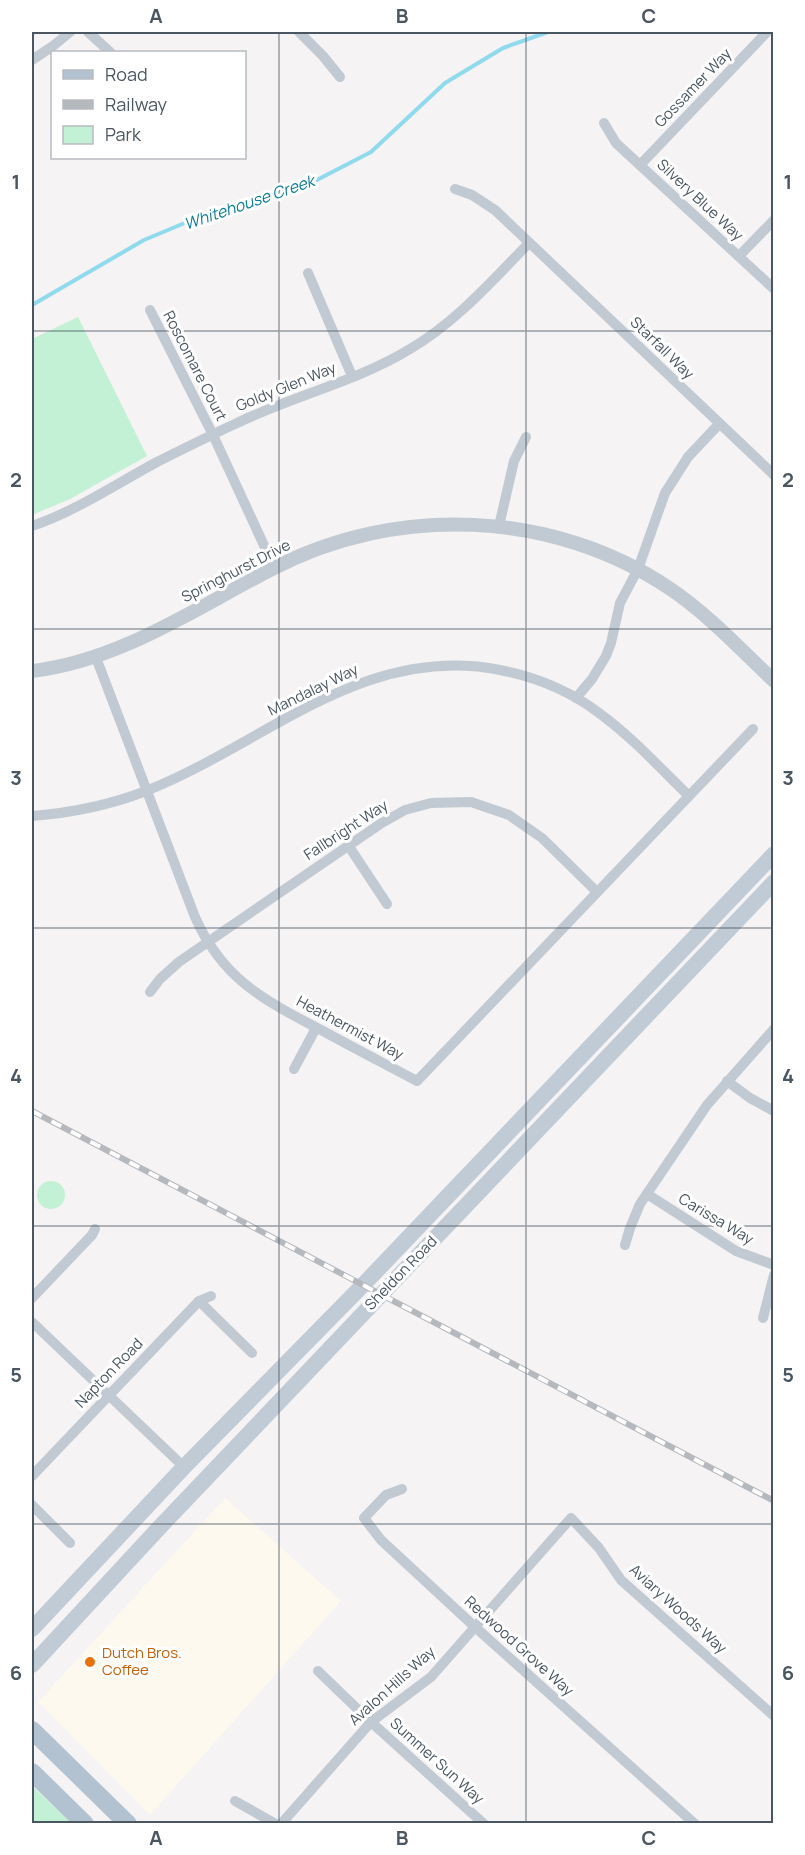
<svg xmlns="http://www.w3.org/2000/svg" width="805" height="1855" viewBox="0 0 805 1855" font-family="Manrope,sans-serif">
	<rect width="100%" height="100%" fill="#f5f3f3"/>
	<path fill="#fdf9ef" d="M225 1498 341 1601 150 1815 38 1702Z"/>
	<g fill="#c3f1d5">
		<path d="M78 317 147 456 70 499 32 515V339Z"/>
		<circle cx="51" cy="1195" r="14"/>
		<path d="M32 1786 71 1823H32Z"/>
	</g>
	<g fill="none" stroke-linecap="round" stroke-linejoin="round">
		<path stroke="#90daee" stroke-width="4" d="M32 305 144 240 211 212 311 183 371 152 445 83 503 48 548 32"/>
		<g stroke="#c1cad2" stroke-width="10">
			<path d="M88 32 110 52"/>
			<path d="M299 32 323 56 340 77"/>
			<path d="M32 60 53 46 70 32"/>
			<path d="M604 123 616 143 774 289"/>
			<path d="M640 165 767 32"/>
			<path d="M455 189 472 195 495 210 774 475"/>
			<path d="M739 256 774 220"/>
			<path d="M308 273 352 376"/>
			<path d="M150 310 213 435 274 567"/>
			<path d="M32 526C76 511 116 484 157 462 183 449 209 436 235 424 292 396 356 382 410 349 456 322 492 281 529 243"/>
			<path d="M499 526 514 461 526 437"/>
			<path d="M95 655 195 917C223 980 264 1000 323 1031 354 1048 385 1064 417 1081L753 729"/>
			<path d="M576 698 592 679 606 656 611 643 620 603 638 569 665 493 688 457 719 424"/>
			<path d="M32 816C70 813 110 805 146 791 265 744 363 643 500 670 535 677 570 691 599 713 632 737 660 768 689 796"/>
			<path d="M348 845 387 904"/>
			<path d="M150 992 160 979 180 961 380 824 405 810 431 803 471 802 509 815 542 838 597 892"/>
			<path d="M294 1069 316 1028"/>
			<path d="M727 1081 750 1098 774 1111"/>
			<path d="M647 1194 736 1251 774 1265"/>
			<path d="M625 1245 630 1228 640 1204 707 1105 774 1029"/>
			<path d="M32 1298 92 1235 95 1229"/>
			<path d="M199 1301 252 1353"/>
			<path d="M763 1318 774 1275"/>
			<path d="M32 1322 184 1467"/>
			<path d="M32 1476 199 1301 211 1296"/>
			<path d="M402 1489 386 1495 364 1518 381 1540 475 1627 695 1824"/>
			<path d="M32 1505 70 1543"/>
			<path d="M318 1671 371 1722 484 1824"/>
			<path d="M235 1801 276 1824"/>
			<path d="M281 1824 371 1722 431 1677 571 1518 599 1548 621 1580 774 1716"/>
		</g>
		<path stroke="#c1cad2" stroke-width="14" d="M32 671C119 661 196 608 272 569 396 504 553 510 669 588 708 614 740 649 774 681"/>
		<g stroke="#c1cbd6" stroke-width="16">
			<path d="M32 1629 184 1467 363 1285 774 854"/>
			<path d="M32 1665 158 1529 774 882"/>
		</g>
		<g stroke="#b3c2d1" stroke-width="18">
			<path d="M32 1730 128 1824"/>
			<path d="M32 1772 85 1824"/>
		</g>
		<g stroke="#b5b8bd" stroke-width="6">
			<path id="rail" d="M32 1111 774 1501"/>
		</g>
		<use href="#rail" stroke="#fff" stroke-width="4" stroke-dasharray="11" stroke-linecap="butt"/>
	</g>
	<path fill="none" stroke="#4a5661" stroke-width="1.5" stroke-opacity="0.55" d="M279 32V1824M526 32V1824M32 331H774M32 629H774M32 928H774M32 1226H774M32 1524H774"/>
	<circle fill="#e8710a" stroke="#fff" stroke-width="2" cx="90" cy="1662" r="6"/>
	<g text-anchor="middle" stroke-width="6" stroke-linejoin="round" paint-order="stroke">
		<g font-size="15" fill="#4a5661" stroke="#fff">
			<text transform="translate(693 88) rotate(-46)" y="5">Gossamer Way</text>
			<text transform="translate(700 200) rotate(43)" y="5">Silvery Blue Way</text>
			<text transform="translate(662 348) rotate(44)" y="5">Starfall Way</text>
			<text transform="translate(195 366) rotate(63)" y="5">Roscomare Court</text>
			<text transform="translate(286 387) rotate(-22)" y="5">Goldy Glen Way</text>
			<text transform="translate(236 571) rotate(-27)" y="5">Springhurst Drive</text>
			<text transform="translate(313 690) rotate(-26)" y="5">Mandalay Way</text>
			<text transform="translate(346 830) rotate(-33)" y="5">Fallbright Way</text>
			<text transform="translate(350 1028) rotate(28)" y="5">Heathermist Way</text>
			<text transform="translate(716 1219) rotate(31)" y="5">Carissa Way</text>
			<text transform="translate(401 1273) rotate(-46)" y="5">Sheldon Road</text>
			<text transform="translate(109 1373) rotate(-46)" y="5">Napton Road</text>
			<text transform="translate(678 1609) rotate(42)" y="5">Aviary Woods Way</text>
			<text transform="translate(519 1646) rotate(42)" y="5">Redwood Grove Way</text>
			<text transform="translate(392 1686) rotate(-42)" y="5">Avalon Hills Way</text>
			<text transform="translate(437 1761) rotate(42)" y="5">Summer Sun Way</text>
		</g>
		<g font-size="15" fill="#c56008" stroke="#fff" text-anchor="start">
			<text x="102" y="1658">Dutch Bros.<tspan x="102" dy="17">Coffee</tspan></text>
		</g>
		<g font-size="16" font-style="italic" fill="#0c7c9b" stroke="#fff">
			<text transform="translate(249 202) rotate(-19)" y="6">Whitehouse Creek</text>
		</g>
	</g>
	<rect width="805" height="1855" fill="none" stroke="#ffffff" stroke-width="66"/>
	<rect x="51" y="51" width="195" height="108" fill="#ffffff" stroke="#b7bbc0" stroke-width="1.5"/>
	<rect x="63" y="70" width="30" height="9" fill="#b3c2d1" stroke="#b7bbc0" stroke-width="1.5"/>
	<text x="105" y="81" font-size="18" fill="#4a5661">Road</text>
	<rect x="63" y="100" width="30" height="9" fill="#b5b8bd" stroke="#b7bbc0" stroke-width="1.5"/>
	<text x="105" y="111" font-size="18" fill="#4a5661">Railway</text>
	<rect x="63" y="126" width="30" height="18" fill="#c3f1d5" stroke="#b7bbc0" stroke-width="1.5"/>
	<text x="105" y="141" font-size="18" fill="#4a5661">Park</text>
	<rect x="33" y="33" width="739" height="1789" fill="none" stroke="#4a5661" stroke-width="2"/>
	<g font-size="20" text-anchor="middle" font-weight="bold" fill="#4a5661">
		<text x="156" y="23">A</text>
		<text x="402" y="23">B</text>
		<text x="649" y="23">C</text>
		<text x="16" y="189">1</text>
		<text x="788" y="189">1</text>
		<text x="16" y="487">2</text>
		<text x="788" y="487">2</text>
		<text x="16" y="785">3</text>
		<text x="788" y="785">3</text>
		<text x="16" y="1083">4</text>
		<text x="788" y="1083">4</text>
		<text x="16" y="1382">5</text>
		<text x="788" y="1382">5</text>
		<text x="16" y="1680">6</text>
		<text x="788" y="1680">6</text>
		<text x="156" y="1845">A</text>
		<text x="402" y="1845">B</text>
		<text x="649" y="1845">C</text>
	</g>
</svg>
